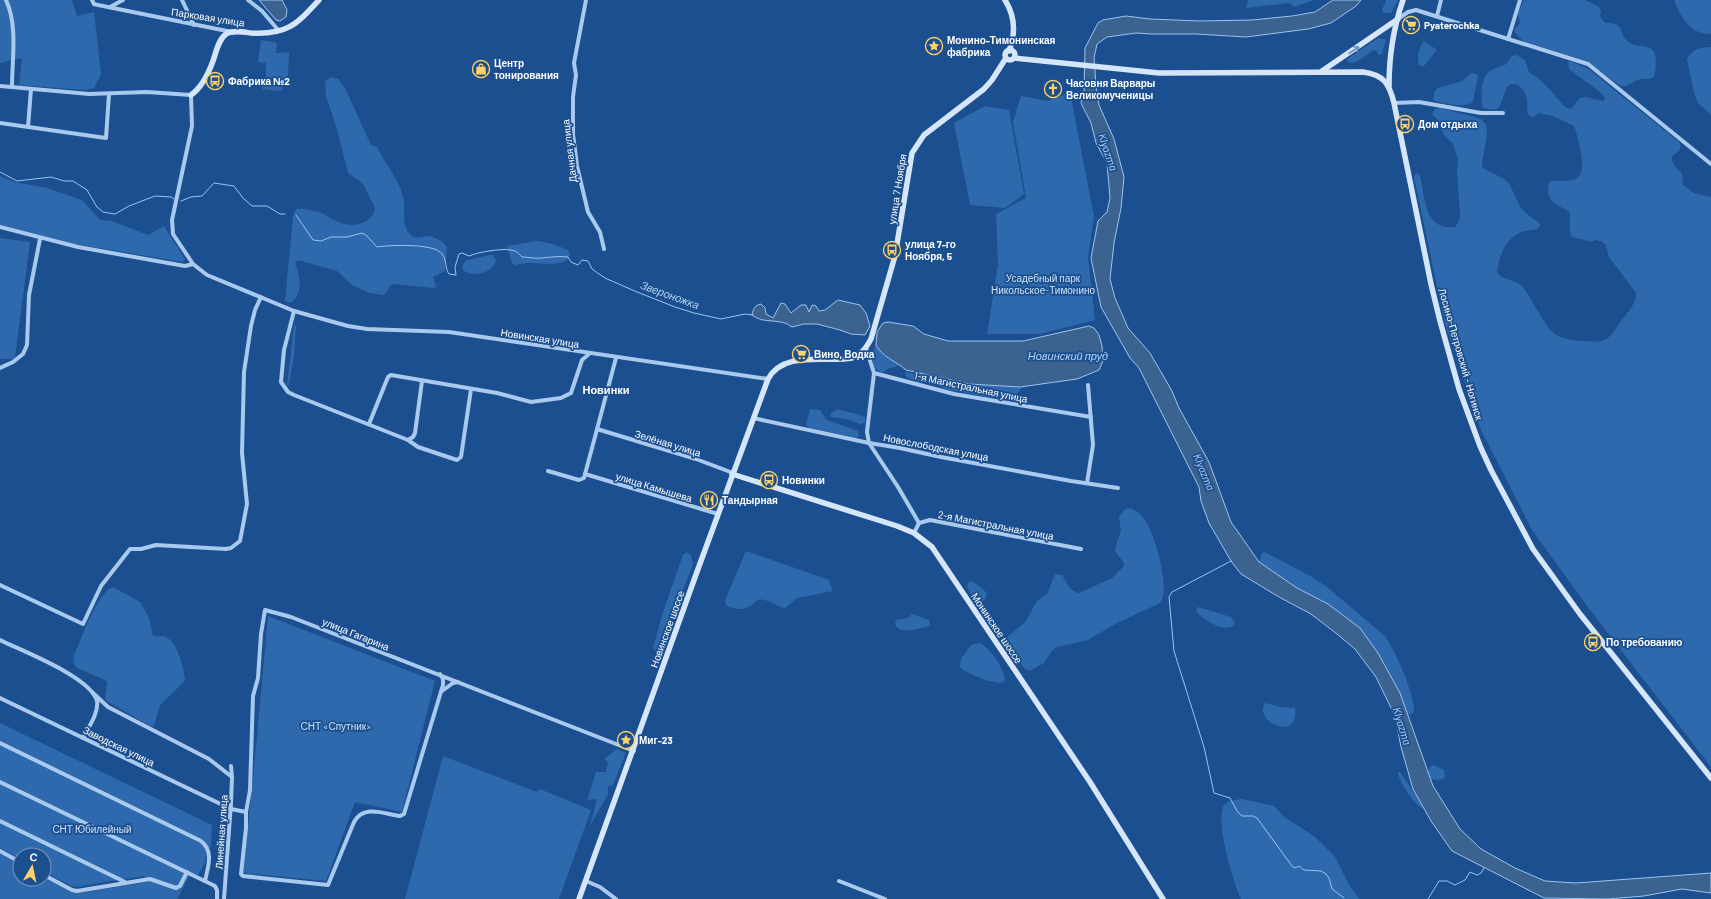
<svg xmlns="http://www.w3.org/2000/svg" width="1711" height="899" viewBox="0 0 1711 899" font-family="Barlow,sans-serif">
	<rect width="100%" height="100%" fill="#1b4f8f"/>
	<g fill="#2e69ad">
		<path d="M0 0H72L77 16 94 12 101 74 94 88 85 90 19 85 22 58 0 63Z"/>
		<path d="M1248 0H1314L1294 7 1290 3 1246 8Z"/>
		<path d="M1386 0H1398L1391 13H1384L1382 10Z"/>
		<path d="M1524 0H1585L1599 7 1601 11 1600 16 1605 23C1626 22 1617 33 1629 42 1635 47 1640 45 1647 47 1659 49 1656 69 1654 77 1647 80 1643 78 1637 80 1630 83 1628 88 1619 85L1587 61 1523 41 1516 34 1514 30 1520 23 1518 13Z"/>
		<path d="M1674 0H1711V34C1690 35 1681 17 1674 0Z"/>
		<path d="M1378 38 1384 39 1386 40 1382 54 1379 55 1375 50C1366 53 1355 69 1346 60Z"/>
		<path d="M261 40 277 43 276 53 289 52 288 75 281 91 262 89 263 84H266V63L258 62Z"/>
		<path d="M1424 41 1437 50 1423 67 1419 65C1417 55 1418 50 1424 41Z"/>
		<path d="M1711 47V115L1698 103 1694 93 1687 59C1693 48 1700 48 1711 47Z"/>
		<path d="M1516 55 1525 60 1529 72 1543 82 1564 106 1569 109 1572 108 1580 98 1587 97 1601 101 1605 100V98L1600 92 1569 69 1568 63 1569 61 1587 68 1679 142C1685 154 1669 152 1672 161 1673 165 1679 171 1682 174L1683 185 1694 193 1711 197V767L1587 606 1532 530 1481 430 1445 324 1414 177 1415 174 1417 173 1420 175C1425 195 1423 231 1455 227L1459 221 1460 213 1457 173 1458 159 1453 144 1444 135 1438 120 1432 114 1435 109 1440 108 1481 119 1486 125 1487 135 1482 162 1483 168 1504 179 1510 185 1520 207 1527 214 1540 224 1539 228C1535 230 1529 230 1524 231 1506 237 1499 255 1497 272 1502 281 1516 279 1523 287 1532 298 1546 331 1558 336 1565 339 1576 341 1584 341 1606 343 1607 341 1619 324 1625 315 1637 304 1636 293L1609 257 1606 245 1601 241 1595 240 1592 242 1573 237 1570 234V212C1557 204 1544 202 1549 183L1552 181C1559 181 1570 182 1577 178 1588 171 1578 137 1574 126L1553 116 1538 113 1534 117C1520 115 1536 95 1516 84H1511L1507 87 1499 108 1494 110 1483 108C1480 100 1481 80 1487 74 1492 68 1499 68 1504 65 1508 64 1509 58 1512 56Z"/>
		<path d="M1471 73H1475L1478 76 1473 102C1464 108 1443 104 1433 100L1434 92 1438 88 1462 81Z"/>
		<path d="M330 77 338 79 345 88 371 145 377 147C385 163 398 178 403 196 406 208 400 226 411 235 417 240 422 236 428 236 434 236 444 242 447 247L445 271 433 277 436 286 434 288 392 284 384 295 369 293 352 285 337 271 298 260 295 263C300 274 304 295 290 303L285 301 293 217 296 209C303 208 313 210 321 213 326 214 329 218 334 220 348 228 372 227 375 208L363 184 348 173 337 129 326 96 325 82Z"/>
		<path d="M1070 92 1094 217 1088 257 1095 320 1040 334H987L998 265 996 214 1026 198 1013 122 1021 96 1048 101Z"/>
		<path d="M985 106 1009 110 1024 194 1005 208 970 205 954 123Z"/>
		<path d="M0 176 14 182 47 188 82 200 100 220 112 221 148 235 164 226 185 259 183 262 75 244 0 225Z"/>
		<path d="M0 238 30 242 15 358 13 359H0Z"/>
		<path d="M537 241C548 242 557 245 568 250L570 255 567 260C551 269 534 259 516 265L512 263 507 246Z"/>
		<path d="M490 255H493L496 260C494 273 471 279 462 269L464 262 467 260Z"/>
		<path d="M294 325 296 327 294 356 289 384 287 386Z"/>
		<path d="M876 345 884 355 899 363C896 369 893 366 888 369 885 370 886 371 883 372 871 373 871 351 876 345Z"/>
		<path d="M907 372 913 374 919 373 938 378 1020 387 1021 389 1013 399 1004 400 945 389 935 384 918 382 906 377 905 373Z"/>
		<path d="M810 409 820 410 827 420 858 431 859 436 855 438 809 428 806 425Z"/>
		<path d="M837 409 860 415 865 417V423L860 424 847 419 831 417 830 414Z"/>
		<path d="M1129 508C1134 509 1138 512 1142 516 1154 528 1169 584 1162 600L1158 604 1117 623 1088 640 1057 647 1051 652 1044 663 1030 671 1025 669 1004 644 1006 638 1025 622 1037 601 1047 594 1055 574 1062 575C1067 582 1070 592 1079 593L1112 578 1124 566 1123 562 1115 551 1117 542 1121 531 1119 517 1124 510Z"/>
		<path d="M746 551 829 580 833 591 797 598 785 608C777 607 766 597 758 600 756 601 754 603 753 604 745 611 734 610 726 605L725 600Z"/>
		<path d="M687 552 691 555 693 564 660 649 656 651 653 648 663 612 683 555Z"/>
		<path d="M1265 552 1312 577 1327 587 1385 636C1395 650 1415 695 1414 712L1412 714 1408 715 1400 693 1378 653 1360 628 1328 604 1297 588 1259 563 1262 553Z"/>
		<path d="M969 581 974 582 987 593C986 599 984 601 979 602L974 600 967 587Z"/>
		<path d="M113 587 140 602 149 618 153 636C157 637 159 636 163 636 177 639 183 666 185 678L184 682 160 705 154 726H150L107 701 105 698 107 683 105 680 77 668 74 664 73 658C80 642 97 592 113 587Z"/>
		<path d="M1198 607 1231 617 1235 622C1230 637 1200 619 1196 610Z"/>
		<path d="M912 614 929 620 930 626C920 628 900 636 895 624L896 620 908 618Z"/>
		<path d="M268 616 435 681 402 812 355 802 326 881 243 873 253 779Z"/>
		<path d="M978 643C988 644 1008 673 1004 682 996 686 965 673 960 667L961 659 971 645Z"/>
		<path d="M1265 703 1280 707 1295 708C1300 743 1253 722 1265 703Z"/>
		<path d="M0 723 212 825 211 847 207 850 205 863 198 875 191 873 177 899H0V853L20 864V879H44V877L72 892 78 893 148 882 144 876 74 887 44 872V855H20V859L0 848Z"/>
		<path d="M617 749 626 753 613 785 608 786V794L590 826 597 799 587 800 596 772H606L608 762 604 759Z"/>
		<path d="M443 756 537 792 540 789 591 810 559 899H405Z"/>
		<path d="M1432 765 1436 766 1444 770 1445 776 1444 779 1437 780 1431 779 1428 771Z"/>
		<path d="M1398 772H1400L1423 806 1422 808C1414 804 1398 781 1398 772Z"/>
		<path d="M1242 799 1274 806 1284 817 1314 836 1335 857 1350 887 1360 899H1241C1233 882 1216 824 1223 807 1226 800 1235 800 1242 799Z"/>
	</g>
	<g fill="#3c6290" stroke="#9cc4f0">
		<path d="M259 0H282L287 10 286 17 280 21 276 20Z"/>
		<path d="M1333 0H1361L1356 6 1331 23 1308 29 1246 37 1196 34H1151L1136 33 1107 37 1097 44 1094 58 1096 85 1099 105 1114 139 1124 177 1121 208 1114 243 1110 279 1115 298 1128 328 1150 353 1172 391 1179 408 1209 462 1231 522 1259 562 1297 588 1328 604 1360 628 1378 653 1400 693 1433 786 1460 829 1481 849 1515 868 1545 881 1576 883 1711 873V893L1682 889 1644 896 1607 899 1544 898 1452 851 1431 821 1413 789 1401 747 1395 716 1376 677 1355 649 1337 634 1311 614 1279 597 1241 574 1231 561 1209 523 1201 501 1199 487 1139 368 1130 358 1101 307 1091 258 1098 221 1107 212 1110 198 1107 163 1096 143 1091 123 1081 103 1084 91 1085 48 1098 23 1103 20 1126 16 1150 19 1199 21 1252 20 1292 16 1315 12Z"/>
		<path d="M838 300 860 305 866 313 870 326 865 335 851 334 840 330 817 324H804L792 327C780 317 764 325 752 315 753 309 755 305 761 304L765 308 766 314 773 318 781 303 785 304 791 313 801 305H806L809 312 812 305 816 306 819 311 825 310Z"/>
		<path d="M888 322 913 326 924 334 948 341H1023L1089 326 1094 328 1099 335 1102 346 1103 361 1099 370 1077 379 1020 387 969 384 906 370C896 361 882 357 876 345L877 332 883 323Z"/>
	</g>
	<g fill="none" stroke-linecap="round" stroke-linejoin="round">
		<g stroke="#9cc4f0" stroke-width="1">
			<path d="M0 172 17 181 51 177 64 181H73L87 190 97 207 103 212 115 214 129 206 155 196 171 197 174 199"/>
			<path d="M181 201 191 197 202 196 214 183 234 186 243 198 252 206H267L280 214H285"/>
			<path d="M296 215 313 240 321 241 331 237H347L362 233 366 235 377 247C389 245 435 243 442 254 447 260 445 269 449 274L456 275 455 267 459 254 462 253 469 256C478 252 506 247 515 251 518 252 520 255 522 257 529 257 536 259 542 258 551 257 559 256 568 257L571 262 578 265 582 260 588 261 592 269 605 278 637 292 675 307 694 313 721 319 745 314 753 315"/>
			<path d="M1231 561 1172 592 1169 597 1174 651 1204 747 1214 793 1230 798 1237 811 1242 816H1253L1257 818 1292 866 1295 868 1299 866 1304 870 1321 871 1326 874 1329 878 1332 889 1344 898"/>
			<path d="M1428 899 1439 881H1447L1455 885 1465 880 1470 872 1477 875 1481 873 1484 868"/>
		</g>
		<g stroke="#a9c9ee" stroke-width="4">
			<path d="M6 0C18 26 12 59 12 87"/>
			<path d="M92 0 94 4 98 5 232 32"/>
			<path d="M182 0 194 25"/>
			<path d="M248 0 262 11 279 31"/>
			<path d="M586 0 574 63 576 75 573 97V134L577 166 588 212 600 232 604 249"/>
			<path d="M110 7 123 0"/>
			<path d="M1437 16 1441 0"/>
			<path d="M1398 19 1408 12 1416 10 1588 64 1711 164"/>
			<path d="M1508 39 1520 0"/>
			<path d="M0 86 89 94 147 92 191 95 192 126 172 220 173 234 193 264 207 275 294 311 348 326 367 329 449 332 768 379"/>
			<path d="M1394 103 1419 102 1481 113H1503"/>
			<path d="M0 123 106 138 109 94"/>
			<path d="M28 127 31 89"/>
			<path d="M0 227 78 247 185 266 193 264"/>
			<path d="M294 311 284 350 281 382 288 392 294 395 408 440 418 447 457 460 461 457 471 389"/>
			<path d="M866 348 874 373 954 394 1091 417"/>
			<path d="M0 368 13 362 23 354 27 345 29 295 40 239"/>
			<path d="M874 373 867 432 869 443 898 487 919 523"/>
			<path d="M753 418 869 443 900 448 941 457 1071 481 1118 488"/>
			<path d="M369 424 388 377 391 375 497 393 531 402 561 398 571 393 582 360 589 354"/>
			<path d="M597 429 696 459 733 473"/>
			<path d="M408 440 413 437 415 433 422 381"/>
			<path d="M548 471 579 480 584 478 616 358"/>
			<path d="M585 474 718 514"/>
			<path d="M1087 483 1093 445 1088 385"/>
			<path d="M914 533 919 523 930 520 1081 549"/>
			<path d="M0 585 83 624 101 586 130 549H141L156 545 226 549 231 548 240 541 247 504 242 453 244 372 251 326 255 310 261 297"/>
			<path d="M0 640C22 651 91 677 97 701 99 713 88 728 83 738"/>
			<path d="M440 674 443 679V685L404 814 400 816C384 814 364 804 354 822L328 885 243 876 241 874 246 828V812L250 790 253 696 258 678 261 634 265 610 291 617 634 751"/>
			<path d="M442 691 453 683 458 682"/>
			<path d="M93 693 108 707 209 759 232 777"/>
			<path d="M0 698 231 809 246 812"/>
			<path d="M0 743 201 841C214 851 208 867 205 881"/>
			<path d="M0 782 215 886 217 890V899"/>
			<path d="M0 821 125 882"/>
			<path d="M0 851 20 862"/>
			<path d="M44 875 72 890 77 891 150 879 176 888 180 886 187 872"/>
			<path d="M586 881 600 887 616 899"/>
			<path d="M839 881 885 899"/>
			<path d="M224 899 231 803 232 777 231 766"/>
		</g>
		<g stroke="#d6e6fa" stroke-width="5.5">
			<path d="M1005 0C1015 16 1016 33 1009 51"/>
			<circle cx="1010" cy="55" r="5"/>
			<path d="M1014 58 1159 73 1363 72C1384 75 1389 83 1394 103L1431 284 1440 321 1459 389 1480 446 1491 470 1533 549 1580 614 1711 778"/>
			<path d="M1322 71 1398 19"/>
			<path d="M1389 86C1389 58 1394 26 1403 0"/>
			<path d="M191 95C201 88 209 72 213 61 216 53 218 40 226 34 233 30 243 32 251 33 287 35 296 25 319 0"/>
			<path d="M732 474 897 526 914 533 932 547 1090 782 1163 899"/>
			<path d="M579 899 698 569 768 379C784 350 826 363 852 358 862 354 866 348 871 339L895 256 912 153 924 135 984 89 992 80 1006 58"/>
		</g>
	</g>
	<defs><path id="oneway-shaft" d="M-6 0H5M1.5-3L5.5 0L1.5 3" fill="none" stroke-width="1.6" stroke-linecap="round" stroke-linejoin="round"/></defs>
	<use stroke="#668bba" href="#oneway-shaft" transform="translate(1354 50) rotate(-34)"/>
	<defs>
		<g id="supermarket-ring" transform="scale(0.9)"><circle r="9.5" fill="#1b4f8f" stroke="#ffd166" stroke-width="1.5"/><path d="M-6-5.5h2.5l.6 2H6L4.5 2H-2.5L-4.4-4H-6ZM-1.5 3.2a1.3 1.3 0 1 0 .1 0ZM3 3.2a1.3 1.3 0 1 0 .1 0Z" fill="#ffd166"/></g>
		<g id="sight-ring" transform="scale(0.9)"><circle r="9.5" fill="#1b4f8f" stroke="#ffd166" stroke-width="1.5"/><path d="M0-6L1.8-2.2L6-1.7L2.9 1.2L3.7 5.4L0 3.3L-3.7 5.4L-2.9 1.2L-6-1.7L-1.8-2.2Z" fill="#ffd166"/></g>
		<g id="shop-ring" transform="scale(0.9)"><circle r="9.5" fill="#1b4f8f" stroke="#ffd166" stroke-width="1.5"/><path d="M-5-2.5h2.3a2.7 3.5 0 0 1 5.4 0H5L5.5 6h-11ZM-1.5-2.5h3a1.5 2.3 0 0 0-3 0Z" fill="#ffd166"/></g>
		<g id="bus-ring" transform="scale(0.9)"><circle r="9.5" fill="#1b4f8f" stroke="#ffd166" stroke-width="1.5"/><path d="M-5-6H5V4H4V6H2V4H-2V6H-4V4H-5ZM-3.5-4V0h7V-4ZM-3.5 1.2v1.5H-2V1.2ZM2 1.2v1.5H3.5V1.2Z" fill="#ffd166"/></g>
		<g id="church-ring" transform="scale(0.9)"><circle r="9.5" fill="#1b4f8f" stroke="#ffd166" stroke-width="1.5"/><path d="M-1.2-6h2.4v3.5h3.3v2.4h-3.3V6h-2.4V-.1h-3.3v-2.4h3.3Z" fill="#ffd166"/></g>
		<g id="restaurant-ring" transform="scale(0.9)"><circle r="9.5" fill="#1b4f8f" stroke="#ffd166" stroke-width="1.5"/><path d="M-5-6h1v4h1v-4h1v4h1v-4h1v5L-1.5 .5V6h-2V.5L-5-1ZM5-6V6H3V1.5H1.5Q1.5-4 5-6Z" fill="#ffd166"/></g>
	</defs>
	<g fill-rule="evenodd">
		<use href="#supermarket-ring" x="1411" y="25"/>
		<use href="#sight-ring" x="934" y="46"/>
		<use href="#shop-ring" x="481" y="69"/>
		<use href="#bus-ring" x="215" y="81"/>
		<use href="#church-ring" x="1053" y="89"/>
		<use href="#bus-ring" x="1405" y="124"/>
		<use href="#bus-ring" x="892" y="250"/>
		<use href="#supermarket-ring" x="801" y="354"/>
		<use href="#bus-ring" x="769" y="480"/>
		<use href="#restaurant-ring" x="709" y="500"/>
		<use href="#bus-ring" x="1593" y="642"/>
		<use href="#sight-ring" x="626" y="740"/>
	</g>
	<g text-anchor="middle" stroke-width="3.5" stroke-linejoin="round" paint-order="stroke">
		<g font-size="10" fill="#fff" stroke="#1b4f8f">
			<text transform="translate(208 17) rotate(9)" y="4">Парковая улица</text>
			<text transform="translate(569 151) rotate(-97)" y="4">Дачная улица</text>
			<text transform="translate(897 189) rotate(-81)" y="4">улица 7 Ноября</text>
			<text transform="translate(540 338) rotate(9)" y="4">Новинская улица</text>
			<text transform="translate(1461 354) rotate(74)" y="4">Лосино-Петровский - Ногинск</text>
			<text transform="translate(971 387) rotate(12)" y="4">1-я Магистральная улица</text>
			<text transform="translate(668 443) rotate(17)" y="4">Зелёная улица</text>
			<text transform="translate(936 447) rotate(11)" y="4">Новослободская улица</text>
			<text transform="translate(654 487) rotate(17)" y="4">улица Камышева</text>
			<text transform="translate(996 525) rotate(11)" y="4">2-я Магистральная улица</text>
			<text transform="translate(997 628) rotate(56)" y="4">Монинское шоссе</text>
			<text transform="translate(667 629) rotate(-70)" y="4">Новинское шоссе</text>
			<text transform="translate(356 634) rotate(22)" y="4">улица Гагарина</text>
			<text transform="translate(119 746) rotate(26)" y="4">Заводская улица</text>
			<text transform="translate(221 832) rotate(-86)" y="4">Линейная улица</text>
		</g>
		<g font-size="10" font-weight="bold" fill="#fff" stroke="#1b4f8f" text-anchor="start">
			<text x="1424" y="29">Pyaterochka</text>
			<text x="947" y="44">Монино-Тимонинская<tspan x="947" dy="12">фабрика</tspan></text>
			<text x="494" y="67">Центр<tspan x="494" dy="12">тонирования</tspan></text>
			<text x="228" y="85">Фабрика №2</text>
			<text x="1066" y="87">Часовня Варвары<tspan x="1066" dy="12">Великомученицы</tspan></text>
			<text x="1418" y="128">Дом отдыха</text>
			<text x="905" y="248">улица 7-го<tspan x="905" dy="12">Ноября, 5</tspan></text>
			<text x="814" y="358">Вино, Водка</text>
			<text x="782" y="484">Новинки</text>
			<text x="722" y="504">Тандырная</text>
			<text x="1606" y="646">По требованию</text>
			<text x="639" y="744">Миг-23</text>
		</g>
		<g font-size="10" fill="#cfe3fa" stroke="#1b4f8f">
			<text x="1043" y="282">Усадебный парк<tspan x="1043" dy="12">Никольское-Тимонино</tspan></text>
			<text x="336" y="730">СНТ «Спутник»</text>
			<text x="92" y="833">СНТ Юбилейный</text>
		</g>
		<g font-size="11" font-style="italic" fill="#b5d3f5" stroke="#1b4f8f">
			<text transform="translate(1108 152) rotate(71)" y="4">Klyazma</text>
			<text transform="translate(670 295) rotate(20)" y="4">Звероножка</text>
			<text x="1068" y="360">Новинский пруд</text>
			<text transform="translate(1204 472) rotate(68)" y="4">Klyazma</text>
			<text transform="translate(1402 726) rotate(73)" y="4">Klyazma</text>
		</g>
		<g font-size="11" font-weight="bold" fill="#fff" stroke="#1b4f8f">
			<text x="606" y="394">Новинки</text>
		</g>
	</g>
	<g transform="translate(32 867) rotate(9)"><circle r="19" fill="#1b4f8f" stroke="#7695bc"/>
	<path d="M0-3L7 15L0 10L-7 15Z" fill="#ffd166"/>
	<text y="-6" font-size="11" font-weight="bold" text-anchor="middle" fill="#ffffff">С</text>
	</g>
</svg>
